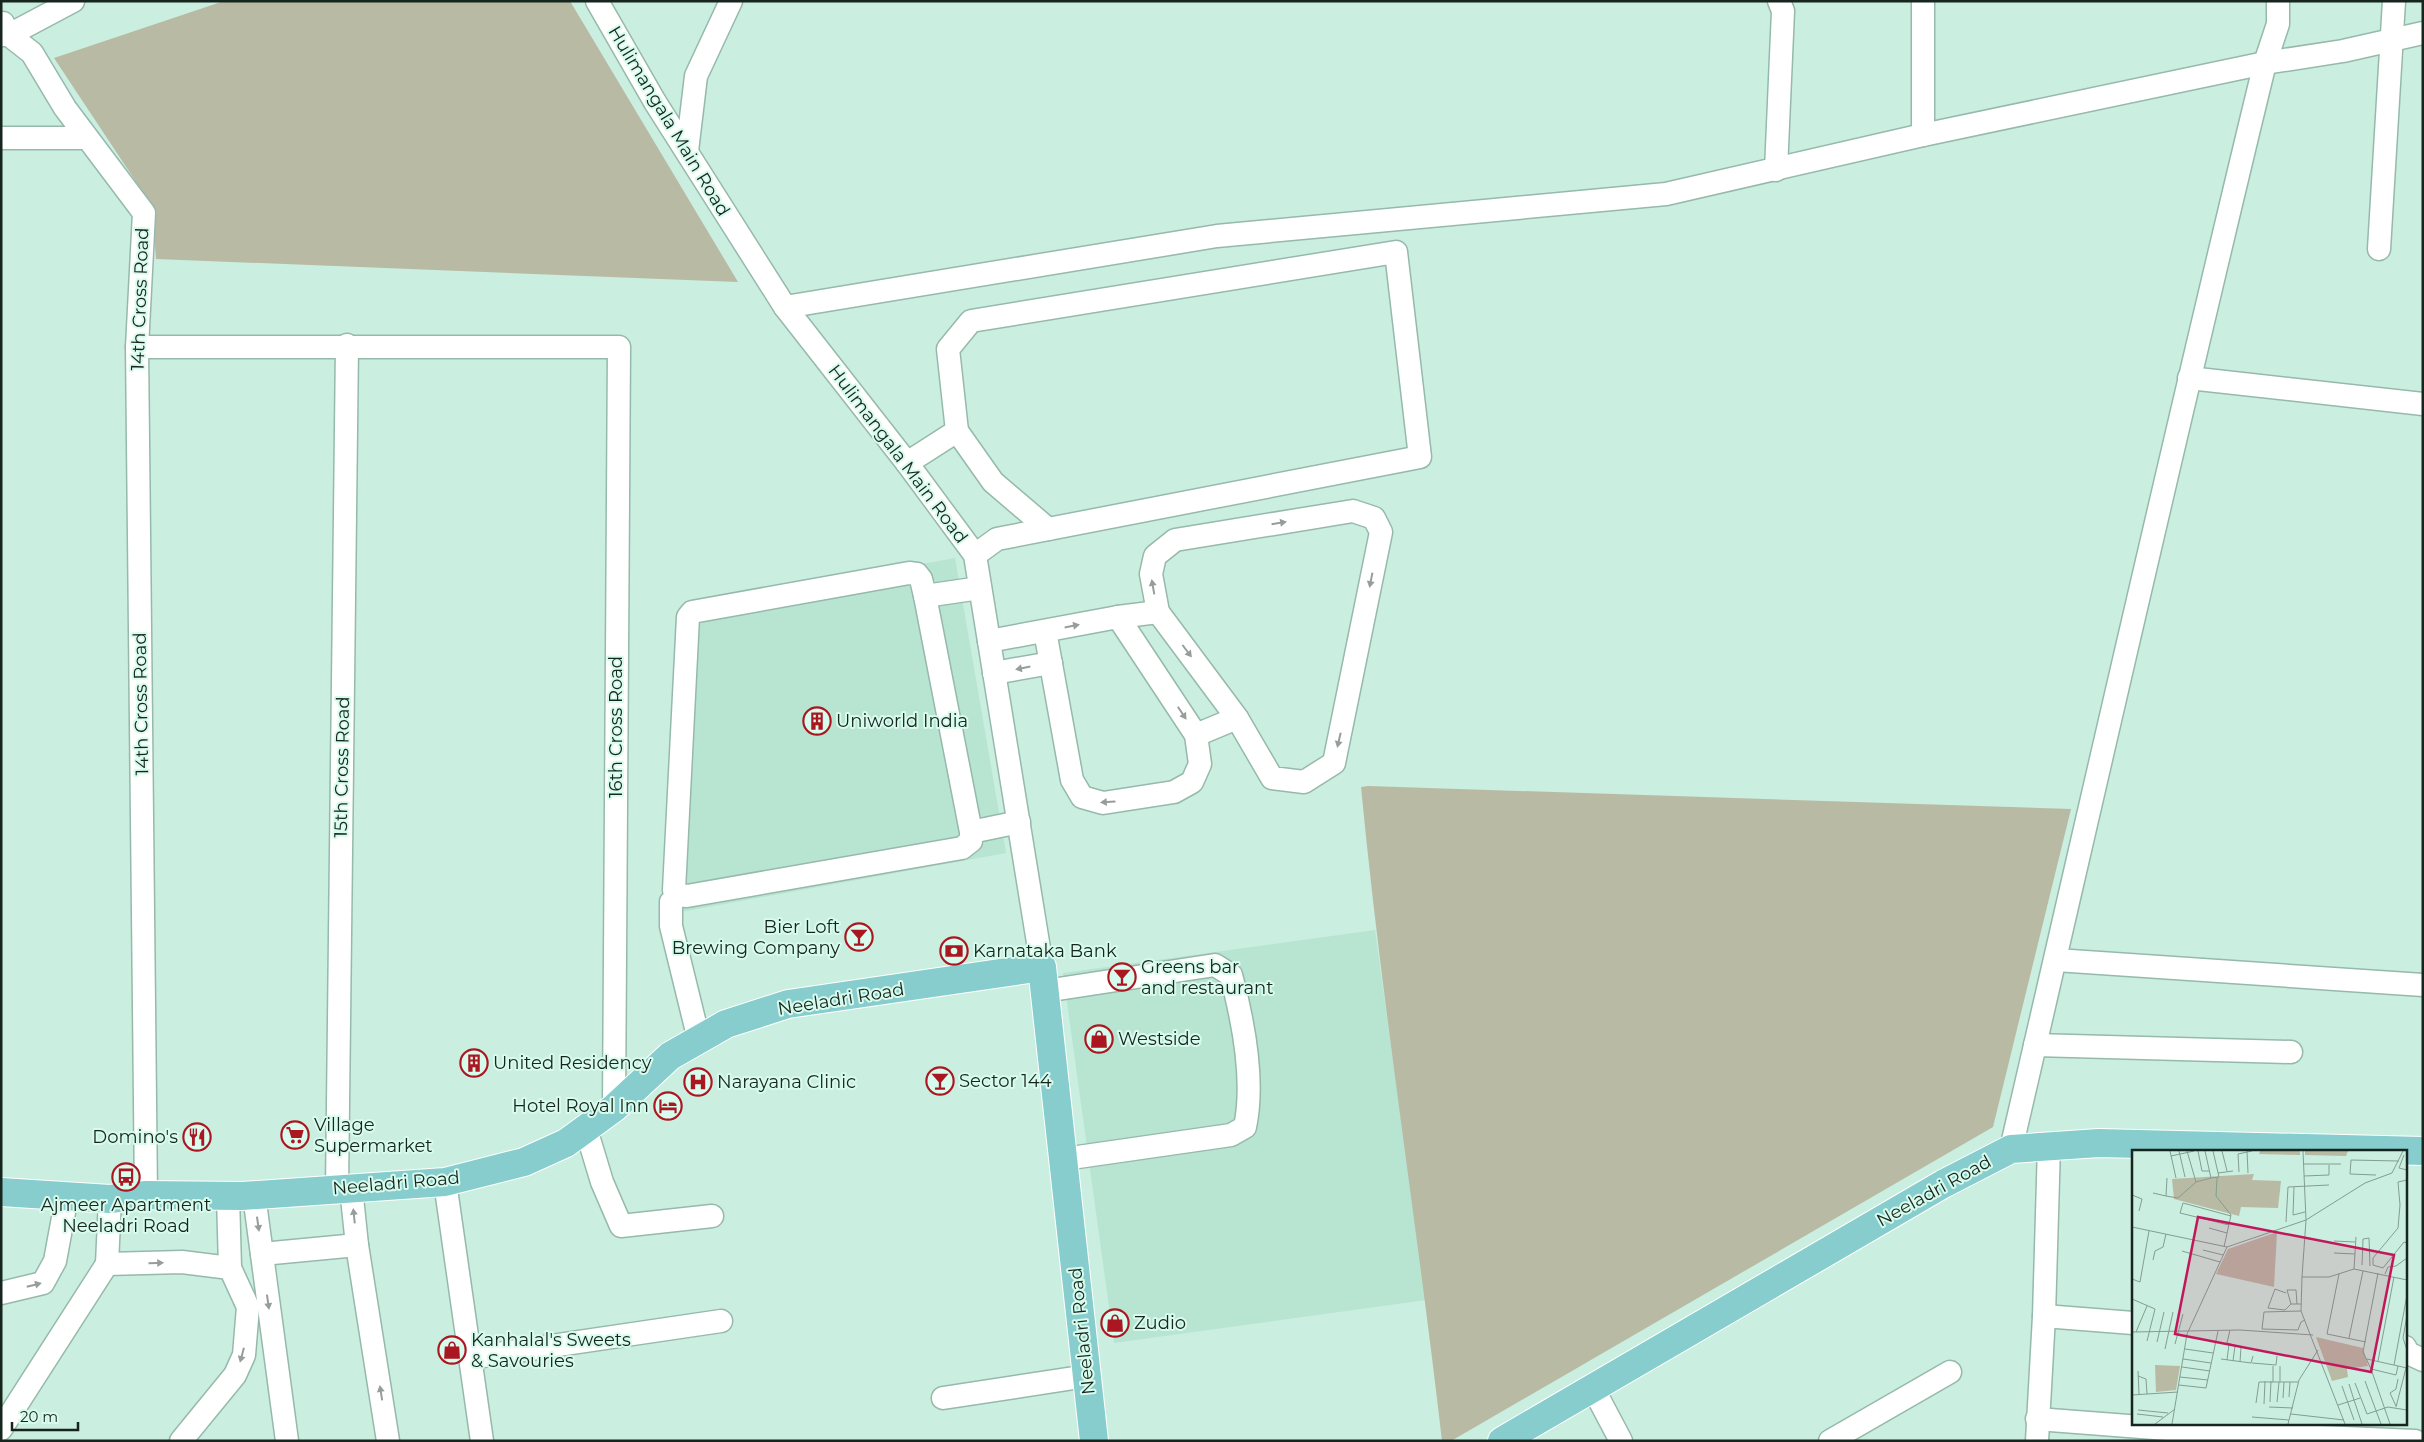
<svg xmlns="http://www.w3.org/2000/svg" width="2424" height="1442" viewBox="0 0 2424 1442" font-family="Montserrat,sans-serif">
	<rect width="100%" height="100%" fill="#caeedf"/>
	<g fill="#b8e4d2">
		<path d="M955 558 1006 853 664 915 679 608Z"/>
		<path d="M1375 930 1426 1300 1114 1343 1063 973Z"/>
	</g>
	<g fill="#b8baa4">
		<path d="M224 1H570L738 282 156 259 152 206 54 58Z"/>
		<path d="M1368 786 2071 809 1993 1127 1451 1441H1442C1417 1223 1382 1006 1361 787Z"/>
	</g>
	<g fill="none" stroke-linecap="round" stroke-linejoin="round">
		<g stroke="#96b9ab" stroke-width="25">
			<g id="minor">
				<path d="M597 1 655 102 785 307 907 463 975 555 1042 967"/>
				<path d="M1923 1V135"/>
				<path d="M3 23 9 35 73 1"/>
				<path d="M1 35H9L32 53 65 108 144 213 137 347 146 1195"/>
				<path d="M1 138H86"/>
				<path d="M687 151 696 76 731 1"/>
				<path d="M1776 170 1783 11 1779 1"/>
				<path d="M2379 249 2394 1"/>
				<path d="M785 307 1217 236 1666 194 1923 135 2265 63 2343 51 2423 33"/>
				<path d="M137 347H619L614 1108"/>
				<path d="M2189 378 2423 404"/>
				<path d="M957 431 993 482 1048 529"/>
				<path d="M907 463 957 431 948 349 971 321 1396 252 1420 457 997 539 975 555"/>
				<path d="M925 596 980 588"/>
				<path d="M1158 612 1237 718"/>
				<path d="M1118 617 1158 612 1151 574 1155 556 1175 540 1353 511 1374 518 1381 532 1334 763 1304 782 1272 778 1237 718 1196 735"/>
				<path d="M989 641 1118 617 1196 735 1200 764 1192 782 1174 792 1103 803 1082 797 1072 780 1045 631"/>
				<path d="M994 673 1051 663"/>
				<path d="M971 832V841L962 848 687 896 679 895 674 890 688 617 692 612 909 573 917 574 921 579 925 596 971 832 1019 822"/>
				<path d="M679 895 671 902V926L699 1040"/>
				<path d="M2056 960 2423 985"/>
				<path d="M1045 991 1215 965 1231 975C1243 1020 1255 1080 1245 1127L1231 1135 1064 1159"/>
				<path d="M2035 1045 2291 1052"/>
				<path d="M586 1129 602 1182 621 1226 712 1216"/>
				<path d="M2011 1149C2095 787 2177 424 2265 63L2278 24V1"/>
				<path d="M445 1182 482 1441"/>
				<path d="M351 1188 357 1245 388 1441"/>
				<path d="M337 1189 347 345"/>
				<path d="M254 1195 287 1441"/>
				<path d="M228 1196 230 1268"/>
				<path d="M262 1254 357 1245"/>
				<path d="M107 1264 182 1262 230 1268 248 1307 244 1355 235 1375 181 1441"/>
				<path d="M107 1264 110 1199"/>
				<path d="M1 1293 43 1283 55 1261 67 1196"/>
				<path d="M2044 1316 2133 1323"/>
				<path d="M2405 1347 2408 1353 2423 1360"/>
				<path d="M470 1358 721 1321"/>
				<path d="M1593 1388 1621 1441"/>
				<path d="M943 1398 1087 1376"/>
				<path d="M2037 1419 2206 1432 2415 1441"/>
				<path d="M1 1429 107 1264"/>
				<path d="M1830 1441 1950 1372"/>
				<path d="M2037 1441 2044 1316 2049 1146"/>
			</g>
		</g>
		<g stroke="#fff" stroke-width="30">
			<g id="major">
				<path d="M1 1192 110 1199 146 1195 242 1196 445 1182 524 1162 566 1143 614 1108 670 1056 726 1024 788 1004 1042 967 1094 1441"/>
				<path d="M1502 1441 1943 1184 2011 1149 2099 1143 2423 1151"/>
			</g>
		</g>
		<use href="#minor" stroke="#fff" stroke-width="22"/>
		<use href="#major" stroke="#88cdce" stroke-width="28"/>
	</g>
	<defs><path id="oneway-solid" d="M-6-.8H1V-3.2L6.5 0L1 3.2V.8H-6Z" transform="scale(1.25)"/></defs>
	<g fill="#979d9a">
		<use href="#oneway-solid" transform="translate(1279 523) rotate(-9)"/>
		<use href="#oneway-solid" transform="translate(1371 580) rotate(101)"/>
		<use href="#oneway-solid" transform="translate(1153 587) rotate(-100)"/>
		<use href="#oneway-solid" transform="translate(1072 626) rotate(-11)"/>
		<use href="#oneway-solid" transform="translate(1187 651) rotate(53)"/>
		<use href="#oneway-solid" transform="translate(1023 668) rotate(169)"/>
		<use href="#oneway-solid" transform="translate(1182 713) rotate(56)"/>
		<use href="#oneway-solid" transform="translate(1339 740) rotate(103)"/>
		<use href="#oneway-solid" transform="translate(1108 802) rotate(176)"/>
		<use href="#oneway-solid" transform="translate(354 1216) rotate(-96)"/>
		<use href="#oneway-solid" transform="translate(258 1224) rotate(82)"/>
		<use href="#oneway-solid" transform="translate(156 1263) rotate(-1)"/>
		<use href="#oneway-solid" transform="translate(34 1285) rotate(-14)"/>
		<use href="#oneway-solid" transform="translate(268 1302) rotate(82)"/>
		<use href="#oneway-solid" transform="translate(242 1355) rotate(105)"/>
		<use href="#oneway-solid" transform="translate(381 1393) rotate(-99)"/>
	</g>
	<defs>
		<g id="building-ring" transform="scale(1.4375)"><circle r="9.5" fill="#d7fbec" stroke="#ab1721" stroke-width="1.5"/><path d="M-4-6H4V6H1V3H-1V6H-4ZM-2.5-4.3h1.7v1.8h-1.7ZM.8-4.3h1.7v1.8H.8ZM-2.5-1h1.7V.8h-1.7ZM.8-1h1.7V.8H.8Z" fill="#ab1721"/></g>
		<g id="bar-ring" transform="scale(1.4375)"><circle r="9.5" fill="#d7fbec" stroke="#ab1721" stroke-width="1.5"/><path d="M-6-5H6L.8 .8V4.5H3.5V6h-7V4.5H-.8V.8Z" fill="#ab1721"/></g>
		<g id="bank-ring" transform="scale(1.4375)"><circle r="9.5" fill="#d7fbec" stroke="#ab1721" stroke-width="1.5"/><path d="M-6-4H6V4H-6ZM0-2.3a2.3 2.3 0 1 0 0 4.6a2.3 2.3 0 1 0 0-4.6Z" fill="#ab1721"/></g>
		<g id="shop-ring" transform="scale(1.4375)"><circle r="9.5" fill="#d7fbec" stroke="#ab1721" stroke-width="1.5"/><path d="M-5-2.5h2.3a2.7 3.5 0 0 1 5.4 0H5L5.5 6h-11ZM-1.5-2.5h3a1.5 2.3 0 0 0-3 0Z" fill="#ab1721"/></g>
		<g id="hospital-ring" transform="scale(1.4375)"><circle r="9.5" fill="#d7fbec" stroke="#ab1721" stroke-width="1.5"/><path d="M-5-5h3v3.5h4V-5h3V5h-3V1.5h-4V5h-3Z" fill="#ab1721"/></g>
		<g id="hotel-ring" transform="scale(1.4375)"><circle r="9.5" fill="#d7fbec" stroke="#ab1721" stroke-width="1.5"/><path d="M-6-4.5h1.5V1H6V5H4.5V3h-9V5H-6ZM-4 0a1.8 1.8 0 1 1 3.6 0ZM.5 0V-2.5h3Q6-2.5 6 0Z" fill="#ab1721"/></g>
		<g id="supermarket-ring" transform="scale(1.4375)"><circle r="9.5" fill="#d7fbec" stroke="#ab1721" stroke-width="1.5"/><path d="M-6-5.5h2.5l.6 2H6L4.5 2H-2.5L-4.4-4H-6ZM-1.5 3.2a1.3 1.3 0 1 0 .1 0ZM3 3.2a1.3 1.3 0 1 0 .1 0Z" fill="#ab1721"/></g>
		<g id="restaurant-ring" transform="scale(1.4375)"><circle r="9.5" fill="#d7fbec" stroke="#ab1721" stroke-width="1.5"/><path d="M-5-6h1v4h1v-4h1v4h1v-4h1v5L-1.5 .5V6h-2V.5L-5-1ZM5-6V6H3V1.5H1.5Q1.5-4 5-6Z" fill="#ab1721"/></g>
		<g id="bus-ring" transform="scale(1.4375)"><circle r="9.5" fill="#d7fbec" stroke="#ab1721" stroke-width="1.5"/><path d="M-5-6H5V4H4V6H2V4H-2V6H-4V4H-5ZM-3.5-4V0h7V-4ZM-3.5 1.2v1.5H-2V1.2ZM2 1.2v1.5H3.5V1.2Z" fill="#ab1721"/></g>
	</defs>
	<g fill-rule="evenodd">
		<use href="#building-ring" x="817" y="721"/>
		<use href="#bar-ring" x="859" y="937"/>
		<use href="#bank-ring" x="954" y="951"/>
		<use href="#bar-ring" x="1122" y="977"/>
		<use href="#shop-ring" x="1099" y="1039"/>
		<use href="#building-ring" x="474" y="1063"/>
		<use href="#bar-ring" x="940" y="1081"/>
		<use href="#hospital-ring" x="698" y="1082"/>
		<use href="#hotel-ring" x="668" y="1106"/>
		<use href="#supermarket-ring" x="295" y="1135"/>
		<use href="#restaurant-ring" x="197" y="1137"/>
		<use href="#bus-ring" x="126" y="1177"/>
		<use href="#shop-ring" x="1115" y="1323"/>
		<use href="#shop-ring" x="452" y="1350"/>
	</g>
	<g text-anchor="middle" stroke-width="4" stroke-linejoin="round" paint-order="stroke">
		<g font-size="18" fill="#17251f" stroke="#d7fbec">
			<text transform="translate(669 121) rotate(59)" y="6">Hulimangala Main Road</text>
			<text transform="translate(140 299) rotate(-88)" y="6">14th Cross Road</text>
			<text transform="translate(898 454) rotate(53)" y="6">Hulimangala Main Road</text>
			<text transform="translate(141 704) rotate(-91)" y="6">14th Cross Road</text>
			<text transform="translate(616 727) rotate(-90)" y="6">16th Cross Road</text>
			<text transform="translate(342 767) rotate(-89)" y="6">15th Cross Road</text>
			<text transform="translate(841 999) rotate(-9)" y="6">Neeladri Road</text>
			<text transform="translate(396 1183) rotate(-5)" y="6">Neeladri Road</text>
			<text transform="translate(1934 1191) rotate(-29)" y="6">Neeladri Road</text>
			<text transform="translate(1082 1331) rotate(-96)" y="6">Neeladri Road</text>
		</g>
		<g font-size="18" fill="#17251f" stroke="#d7fbec" text-anchor="start">
			<text x="836" y="727">Uniworld India</text>
			<text x="840" y="933" text-anchor="end">Bier Loft<tspan x="840" dy="21">Brewing Company</tspan></text>
			<text x="973" y="957">Karnataka Bank</text>
			<text x="1141" y="973">Greens bar<tspan x="1141" dy="21">and restaurant</tspan></text>
			<text x="1118" y="1045">Westside</text>
			<text x="493" y="1069">United Residency</text>
			<text x="959" y="1087">Sector 144</text>
			<text x="717" y="1088">Narayana Clinic</text>
			<text x="649" y="1112" text-anchor="end">Hotel Royal Inn</text>
			<text x="314" y="1131">Village<tspan x="314" dy="21">Supermarket</tspan></text>
			<text x="178" y="1143" text-anchor="end">Domino's</text>
			<text x="126" y="1211" text-anchor="middle">Ajmeer Apartment<tspan x="126" dy="21">Neeladri Road</tspan></text>
			<text x="1134" y="1329">Zudio</text>
			<text x="471" y="1346">Kanhalal's Sweets<tspan x="471" dy="21">&amp; Savouries</tspan></text>
		</g>
	</g>
	<g transform="translate(2132 1150)">
		<rect width="275" height="275" fill="#caeedf"/>
		<path d="M128 1H168V5L127 4ZM173 1H216L214 6 173 5ZM122 24 120 30 149 31 146 58 109 57 107 66 42 49 40 29ZM145 82 142 137 84 124 96 99ZM184 187 231 198 236 216 215 219 216 227 200 231ZM23 215 48 216 44 240 24 242Z" fill="#b8baa4"/>
		<path fill="none" stroke="#829e92" stroke-width="1" d="M38 1 44 28M47 1 53 27M55 1 64 32M66 1 70 21H77M90 1 95 21M115 1 116 23M171 1 174 70 233 33 260 23 271 1M272 5 267 18 275 20M39 6 62 1M171 14H209M107 22 106 4 120 1M86 23 101 21M244 25 218 24 219 10 267 11M172 26 197 25V15M79 28 87 27 81 1M85 28 84 46 99 65 92 97M162 37 161 65 173 62M21 43 34 46 35 28M0 45 10 49 7 61M34 46 46 48 64 32 79 28 73 1M154 72 156 37 197 35M97 75 48 63 51 53 99 66M0 77 95 97 174 70 170 127H197L222 119 275 130M77 78 95 83M202 91 223 92M71 100 91 105M50 101 88 112M202 103 223 104M21 110 23 101 31 97 34 84M230 115 231 89 237 88 238 116M251 118 241 115V108L266 78 268 55 266 32 275 30M251 118 272 92 275 93M222 119 224 87M246 123 231 202 239 219 264 225 266 216M207 124 195 184 234 192M253 124 256 117 264 116 275 108M170 127 169 161 213 274M0 129 8 132 17 81M154 143 143 139 136 158 153 160 159 154M0 149 23 159 15 191M165 154 164 140H155L159 154H169M169 161 132 162 130 179 166 180 169 172 173 170M275 165 271 188 275 200M98 180 95 193 109 197 108 212M0 182 108 180 181 185M4 182 15 156M217 188 231 121M25 192 32 162M43 194 51 164M33 199 41 162M53 199 81 203M51 209 79 213M89 209 119 213 121 206M235 209 275 218M95 210 97 194M101 211 103 196M246 211 262 127M120 213 144 215 145 206M262 215 275 145M50 217 78 221M239 219 258 274M6 221 7 244M6 226 14 229 15 244M48 227 76 230M233 231 249 274M141 232V216M148 232V216M223 233 235 264 256 257 275 260M217 234 222 250 228 248M47 235 74 238 86 181M210 236 222 270M0 245 46 242M157 247 158 232M151 248 152 232M138 252 139 231M145 252 147 232M124 253 127 232H166M132 254 133 231M206 255 222 250 230 274M264 256 258 243 264 239 266 229M137 257 161 258M264 257 274 218M6 260 36 263M5 264 31 267M159 264 212 270M120 267 157 270M23 274 43 259M40 274 55 184 95 97M156 274 167 230 186 200"/>
		<path fill="#c2185b" fill-opacity="0.15" stroke="#c2185b" stroke-width="2.5" d="M66 67 262 105 239 222 43 184Z"/>
		<rect width="275" height="275" fill="none" stroke="#17251f" stroke-width="2.5"/>
	</g>
	<rect width="2424" height="1442" fill="none" stroke="#17251f" stroke-width="5"/>
	<path d="M12 1422v8h66v-8" fill="none" stroke="#17251f" stroke-width="2.5"/>
	<text x="20" y="1422" font-size="15" fill="#17251f" stroke="#d7fbec" stroke-width="4" paint-order="stroke">20 m</text>
</svg>
